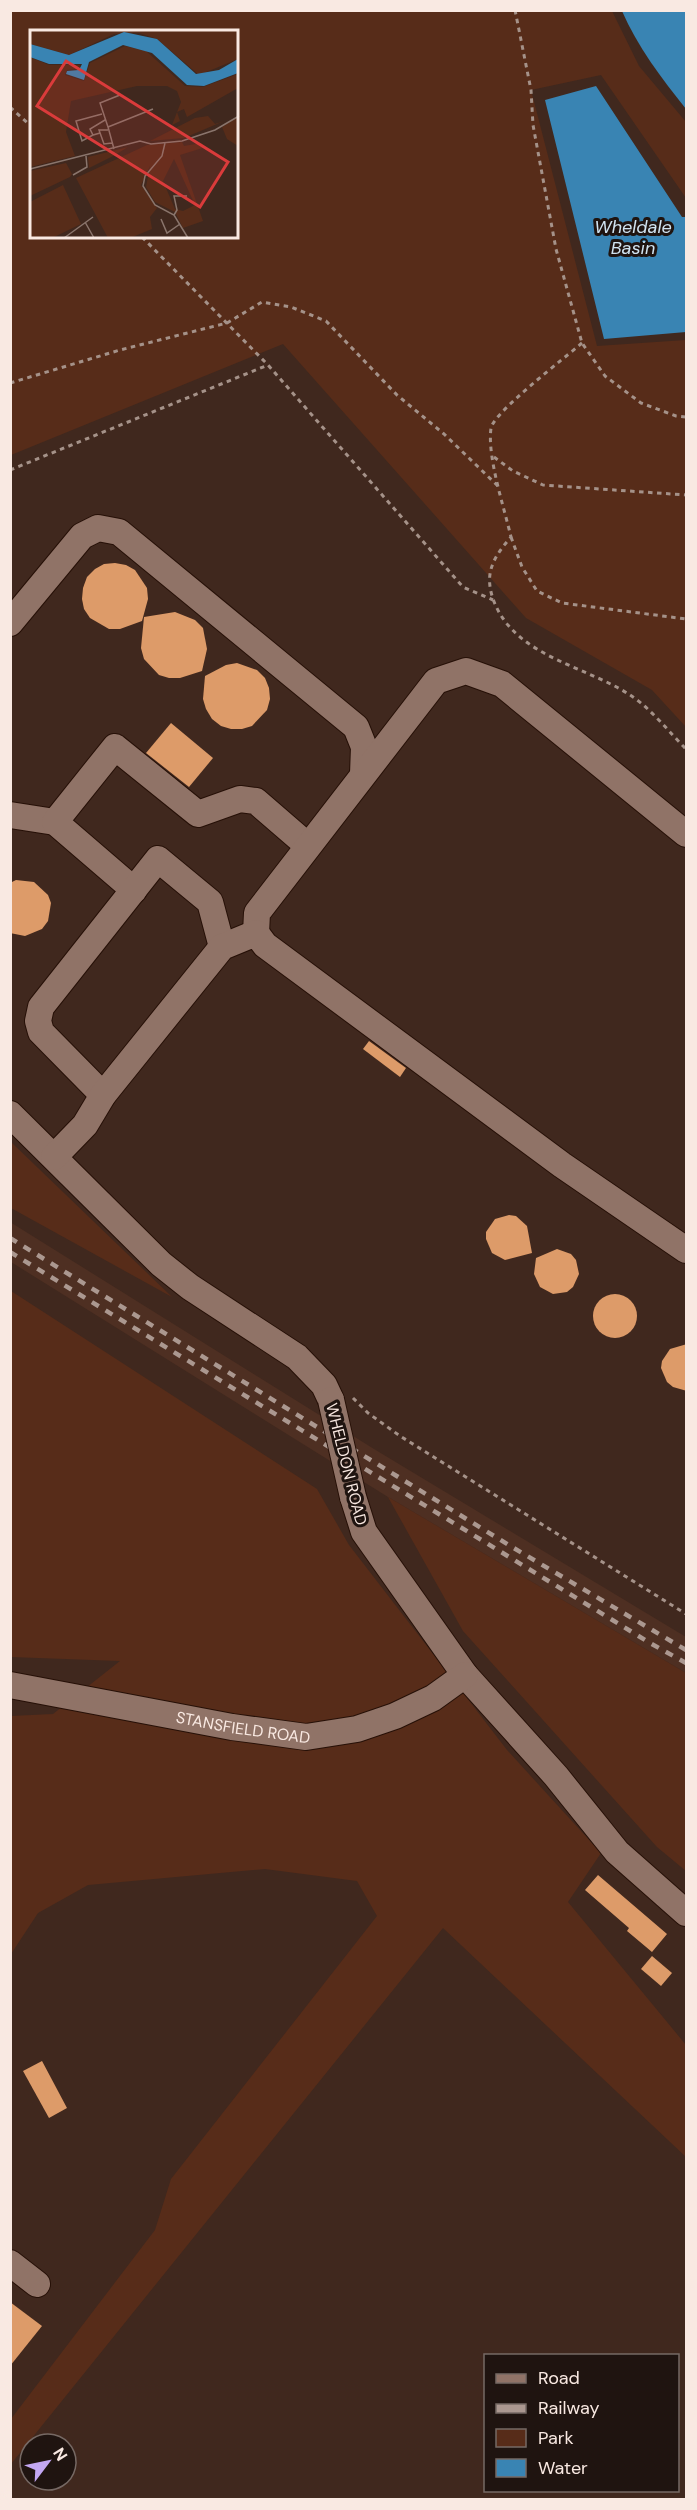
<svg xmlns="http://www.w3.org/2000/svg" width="697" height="2510" viewBox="0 0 697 2510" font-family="'DM Sans',sans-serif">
	<rect width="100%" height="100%" fill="#40281e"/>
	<path fill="#4e2f22" d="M10 1222 374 1449 686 1637V1673L388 1497 11 1262Z"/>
	<g fill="#572c19" fill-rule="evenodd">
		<path d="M11 10 612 11 639 66 686 122V198L601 75 531 90 597 346 686 340V727L652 690 526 618 283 344 11 455ZM32 32H237V237H32Z"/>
		<path d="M10 1142H11L172 1297 11 1208Z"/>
		<path d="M11 1291 317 1489 349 1545 507 1750 601 1853 568 1902 686 2045V2157L443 1928 11 2464V2419L155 2230 171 2179 377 1916 357 1881 265 1869 88 1885 38 1913 11 1954V1716L53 1714 120 1661 11 1657Z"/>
		<path d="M388 1497 686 1673V1871L657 1847 463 1631Z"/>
	</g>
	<g fill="#3984b3">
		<path d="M622 11H686V109C662 79 637 46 622 11Z"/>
		<path d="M596 86 682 217H686V332L604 339 545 100Z"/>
	</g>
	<g fill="#dd9b69">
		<path d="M115 563 126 565 135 570 147 588 148 599 142 621 120 629H109L90 618 84 609 82 599 83 588 87 577 95 569 104 564Z"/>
		<path d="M175 612 195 620 203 628 207 649 202 671 180 678H169L159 675 144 659 141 648 144 617Z"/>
		<path d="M237 663 257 670 265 678 269 688 270 699 267 710 252 726 242 729H231L221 726 212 719 206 709 203 699 205 676 226 665Z"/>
		<path d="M171 723 213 758 189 787 146 753Z"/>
		<path d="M16 880 34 882 48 895 51 903 48 921 42 929 25 936 10 933V883Z"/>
		<path d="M369 1041 406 1068 400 1077 363 1049Z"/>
		<path d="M509 1215 516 1216 527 1226 532 1253 505 1260 492 1253 486 1239V1232L495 1219Z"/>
		<path d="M557 1249 571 1254 576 1260 579 1274 573 1287 567 1292 553 1294 540 1287 534 1274 536 1258Z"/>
		<circle cx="615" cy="1316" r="22"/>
		<path d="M687 1344V1391L673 1387 667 1382 661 1368 662 1361 670 1349Z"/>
		<path d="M598 1875 667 1934 652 1952 627 1931 629 1928 585 1890Z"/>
		<path d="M652 1956 672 1973 661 1986 641 1969Z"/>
		<path d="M42 2061 67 2108 49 2118 23 2071Z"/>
		<path d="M10 2302 42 2326 10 2366Z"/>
	</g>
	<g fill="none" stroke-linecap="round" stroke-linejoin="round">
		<g stroke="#261007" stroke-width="28">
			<g id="minor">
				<path d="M10 623 82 536 98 528 119 532 356 727 364 747 363 774"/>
				<path d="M10 815 55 822"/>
				<path d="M134 890 55 822 115 747 198 814 240 799 256 801 308 846"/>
				<path d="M256 933 257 913 436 681 466 671 502 684 686 834"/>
				<path d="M103 1095 41 1032 38 1021 41 1007 158 859 210 902 222 947"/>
				<path d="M10 1114 161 1264 190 1287 297 1357 324 1385 331 1400"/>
				<path d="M54 1157 85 1125 103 1095 222 947 256 933 265 945 562 1165 686 1250"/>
				<path d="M353 1497 364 1532 465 1675 556 1776 617 1852 686 1913"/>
				<path id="s1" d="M10 1685 232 1727 306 1737 357 1729 395 1716 433 1698 465 1675"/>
				<path d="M10 2263 37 2284"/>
			</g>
		</g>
		<g stroke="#a59289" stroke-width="3" stroke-dasharray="4.5 4.5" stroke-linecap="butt">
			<path d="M515 10 531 90 533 125 556 249 582 343 605 376 641 403 676 416 686 417"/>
			<path d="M10 107 32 127"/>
			<path d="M142 237 268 365 463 587 493 600"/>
			<path d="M582 343C566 357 494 412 491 428 487 457 504 507 511 537 492 559 483 575 495 604 518 658 588 666 633 697 652 710 670 733 686 749"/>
			<path d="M10 383 120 350 227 323 262 302 291 307 326 321 397 395 444 434 500 488"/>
			<path d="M494 457 513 471 543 485 686 495"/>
			<path d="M10 470 268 365"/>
			<path d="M511 537 522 567 537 591 562 603 686 619"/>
			<path d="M353 1398 368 1413 400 1436 686 1614"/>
		</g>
		<use href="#minor" stroke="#907367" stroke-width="26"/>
		<g stroke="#ab9890" stroke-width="4.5" stroke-dasharray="8 8" stroke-linecap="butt">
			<path d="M10 1238 512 1547 686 1650"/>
			<path d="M10 1252 650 1643 686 1663"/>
		</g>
		<g stroke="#261007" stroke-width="28" stroke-linecap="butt">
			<path id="minor-bridge" d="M331 1400 353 1497"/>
		</g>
		<use href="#minor-bridge" stroke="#907367" stroke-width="26"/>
	</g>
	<g text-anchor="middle" stroke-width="6" stroke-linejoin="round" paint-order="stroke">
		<g font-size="16" fill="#f9e9e2" stroke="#1f1410">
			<text transform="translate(347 1464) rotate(76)" y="6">WHELDON ROAD</text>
			<text dy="6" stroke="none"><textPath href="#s1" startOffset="237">STANSFIELD ROAD</textPath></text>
		</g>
		<g font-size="18" font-style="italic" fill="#d1e4f1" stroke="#1f1410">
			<text x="633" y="233">Wheldale<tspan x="633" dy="21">Basin</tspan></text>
		</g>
	</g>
	<g transform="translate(30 30)">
		<rect width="208" height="208" fill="#40281e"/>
		<path d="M0 0H208V29L169 45 127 9 109 3 84 4 39 25 0 14ZM95 16 116 21 155 56 173 57 208 44V58L157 87 154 79 147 82 150 91 142 95 151 72 147 61 137 56H107L41 71 36 102 45 126 0 137V27L19 35H50L49 39 37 40 35 45 54 51 60 33ZM178 86 185 94 194 91 154 108 120 111 165 88ZM208 87V116L197 109 192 97ZM152 112 154 116 171 113 176 117 150 125 173 191 153 198 145 182 125 172 116 157 120 136 111 155 127 178 120 187 122 199 100 208H78L46 148 117 115ZM144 129 165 175 153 181 145 179 133 151ZM98 117 85 125 59 138 58 127ZM36 133 42 144 40 147 0 166V141ZM33 155 51 194 22 208H0V172Z" fill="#572c19" fill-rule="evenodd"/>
		<path d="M94 2 127 9 166 44 189 40 208 29V43L174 56 157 55 122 23 93 15 59 32 54 50 36 44 37 41 49 40 52 34H19L0 27V14L39 25Z" fill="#3984b3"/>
		<path fill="none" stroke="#8a756c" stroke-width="1.5" d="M78 97 70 73 90 65M78 100H69L74 114 82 113M70 103 63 105 60 99 75 90M63 105 52 111 46 91 72 84M135 113 132 126 115 146 113 156 125 175 144 185 158 208M84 119 78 97 123 79M0 139 110 111 121 114 152 111 185 100 209 86M43 145 57 137 56 126M144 185 147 180 144 166H157M131 189 137 203 150 194M55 192 64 208M34 208 63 187"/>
		<path fill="#da3b3b" fill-opacity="0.15" stroke="#da3b3b" stroke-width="3" d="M36 31 198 132 170 177 7 76Z"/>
		<rect width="208" height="208" fill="none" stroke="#f9e9e2" stroke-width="3"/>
	</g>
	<rect width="697" height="2510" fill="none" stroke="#f9e9e2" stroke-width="24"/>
	<rect x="484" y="2354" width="195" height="138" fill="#1f1410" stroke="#766964" stroke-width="1.5"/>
	<rect x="496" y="2374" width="30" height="9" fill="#907367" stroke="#766964" stroke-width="1.5"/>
	<text x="538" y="2384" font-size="18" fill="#f9e9e2">Road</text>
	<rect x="496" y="2404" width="30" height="9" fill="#ab9890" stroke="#766964" stroke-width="1.5"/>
	<text x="538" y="2414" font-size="18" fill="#f9e9e2">Railway</text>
	<rect x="496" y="2429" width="30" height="18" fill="#572c19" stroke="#766964" stroke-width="1.5"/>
	<text x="538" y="2444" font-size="18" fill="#f9e9e2">Park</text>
	<rect x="496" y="2459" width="30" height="18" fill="#3984b3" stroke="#766964" stroke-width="1.5"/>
	<text x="538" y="2474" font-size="18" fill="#f9e9e2">Water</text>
	<g transform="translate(48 2462) rotate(58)"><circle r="28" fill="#1f1410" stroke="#766964" stroke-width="1.5"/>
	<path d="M0-4.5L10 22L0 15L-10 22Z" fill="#c3a7f2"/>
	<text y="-9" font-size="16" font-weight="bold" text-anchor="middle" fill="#f9e9e2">N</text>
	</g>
</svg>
